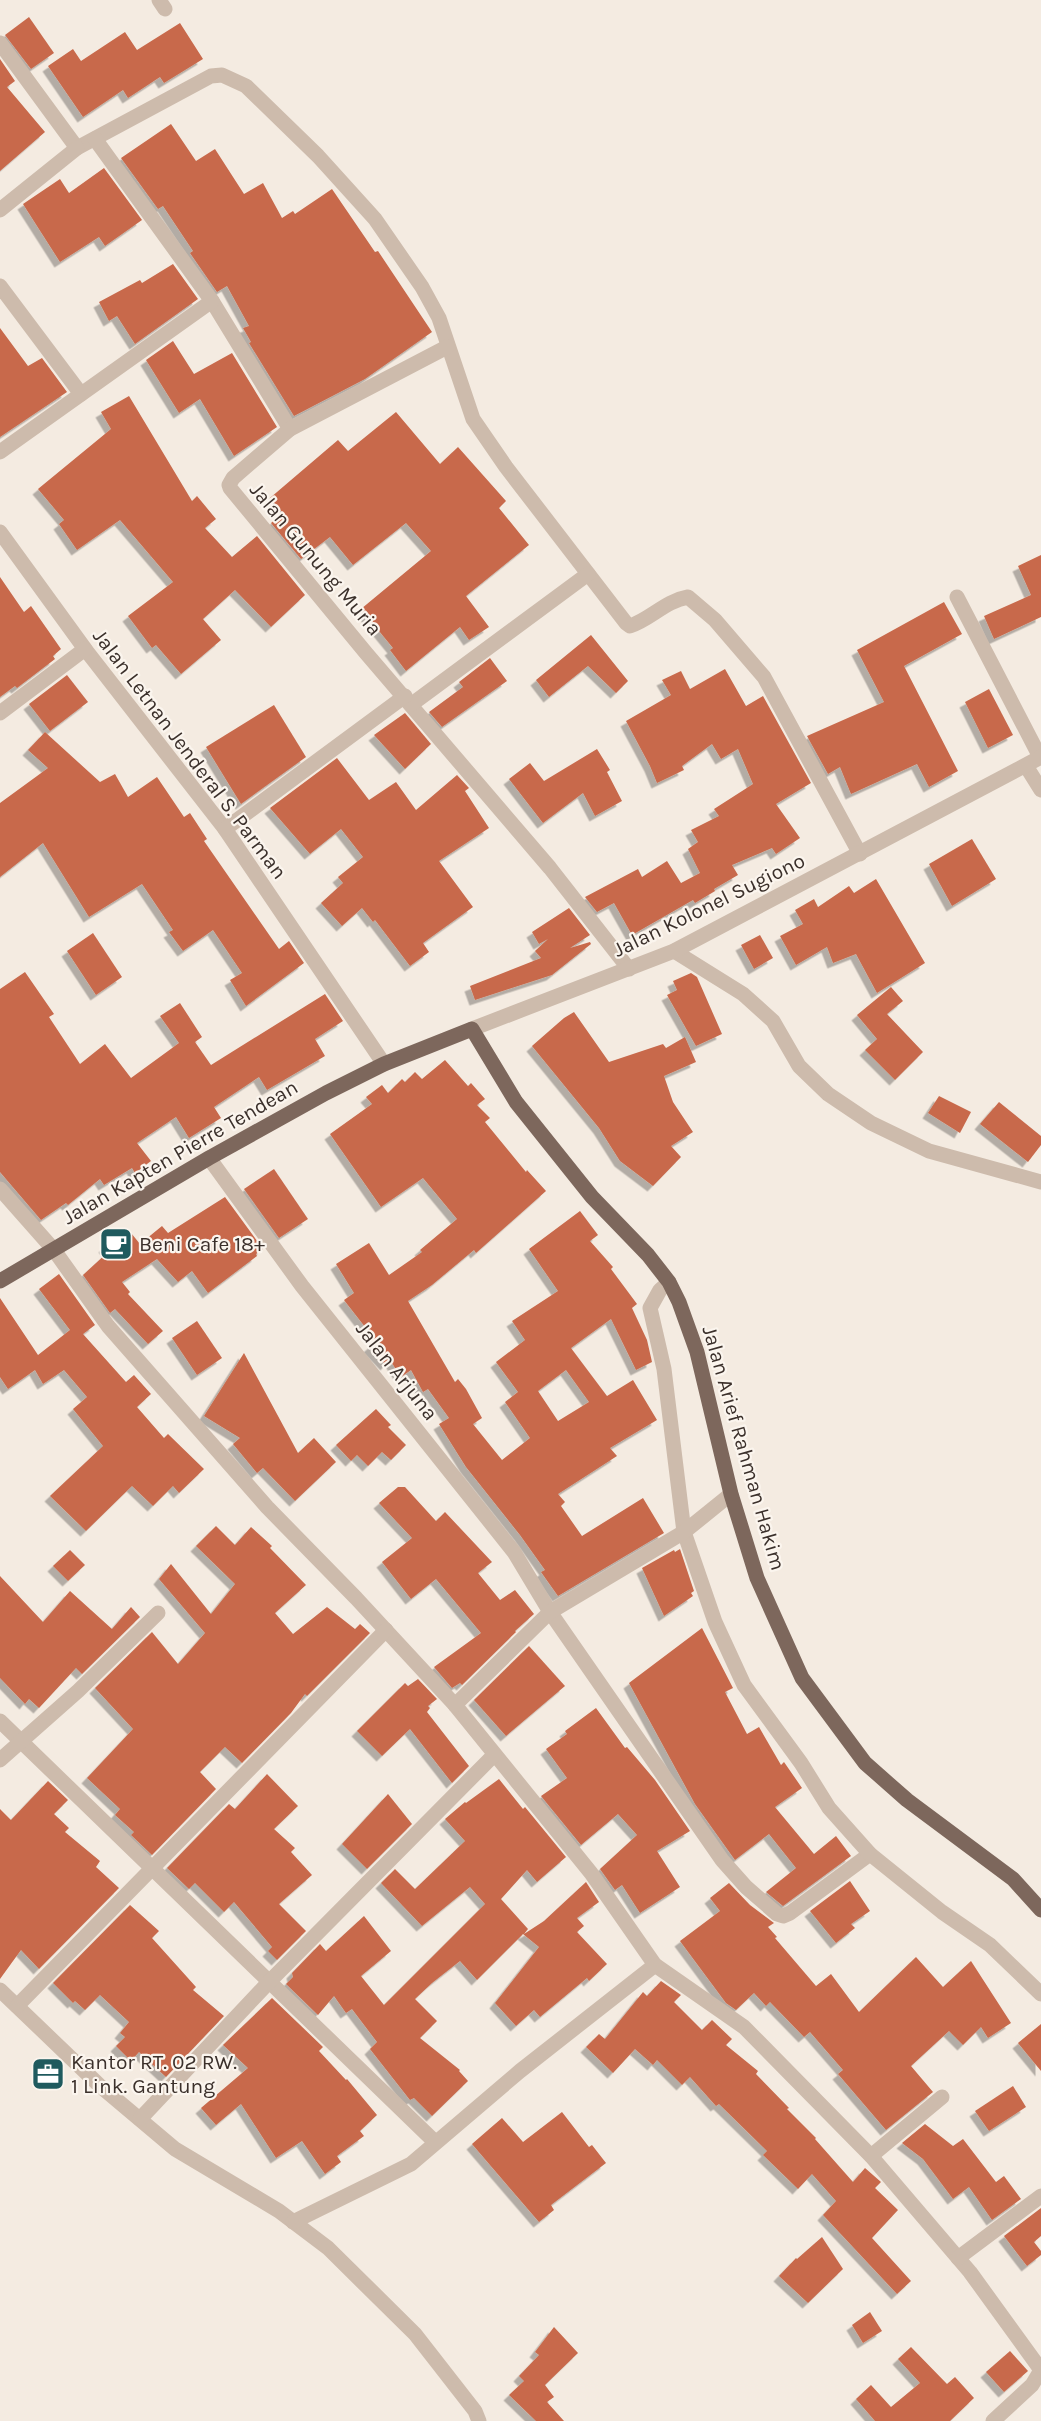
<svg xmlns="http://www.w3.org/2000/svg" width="1041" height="2421" viewBox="0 0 1041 2421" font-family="Karla,sans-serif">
	<defs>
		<filter id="shadow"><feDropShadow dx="-5.5" dy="5.5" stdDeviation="0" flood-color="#0004"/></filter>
	</defs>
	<rect width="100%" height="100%" fill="#f4ebe1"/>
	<g fill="#c8694b" fill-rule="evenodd" filter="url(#shadow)">
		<path d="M29 17 54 53 31 69 5 35Z"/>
		<path d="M180 23 203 59 164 83 160 77 128 98 123 90 83 117 48 66 73 49 81 61 125 32 137 50Z"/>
		<path d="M0 59 15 81 7 87 45 132 0 171Z"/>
		<path d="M171 124 196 161 215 149 244 194 263 183 282 218 293 211 295 214 332 189 375 252 378 251 432 332 365 379 294 416 249 343 251 342 243 328 249 326 227 286 217 292 190 253 193 251 163 206 158 209 121 158Z"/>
		<path d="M104 168 142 220 105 246 99 237 60 262 23 204 60 179 69 193Z"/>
		<path d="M173 264 198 299 135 344 117 316 109 321 99 302 140 280 142 283Z"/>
		<path d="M0 328 28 366 42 358 67 392 0 437Z"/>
		<path d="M173 341 194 374 232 353 277 427 234 456 200 399 179 413 146 360Z"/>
		<path d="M129 396 192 501 197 496 216 519 205 528 232 557 257 536 305 595 271 627 235 590 203 619 221 640 181 674 156 645 152 648 128 616 173 582 120 520 77 550 59 524 64 520 38 489 111 429 101 412Z"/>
		<path d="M396 412 440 464 458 447 506 501 499 508 529 545 466 596 489 627 469 640 460 627 406 671 390 650 393 648 361 609 431 551 406 523 353 565 330 537 301 559 271 523 283 513 270 498 338 440 348 451Z"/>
		<path d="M1041 555V617L994 639 984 616 1031 595 1018 566Z"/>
		<path d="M0 577 24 612 31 606 61 649 53 656 55 659 17 688 15 686 0 697Z"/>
		<path d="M944 602 962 634 904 666 958 771 929 787 917 764 851 794 840 767 828 774 807 736 884 702 857 650Z"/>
		<path d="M591 635 628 681 616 693 588 666 549 697 536 680Z"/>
		<path d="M490 658 507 681 442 727 429 712 463 687 459 682Z"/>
		<path d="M725 669 746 706 763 696 811 783 776 804 800 838 776 854 772 848 732 865 738 875 714 889 715 891 695 903 693 900 632 935 614 903 597 912 585 897 638 869 642 877 667 861 681 883 700 873 688 849 698 842 691 830 719 816 714 809 753 784 738 749 721 759 712 744 682 766 684 770 657 783 650 766 626 721 671 695 662 680 681 671 690 689Z"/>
		<path d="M67 675 88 702 50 731 29 704Z"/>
		<path d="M989 689 1013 735 988 748 965 702Z"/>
		<path d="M274 705 306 757 241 804 206 747Z"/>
		<path d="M405 713 431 744 405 769 374 735Z"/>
		<path d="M45 732 100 782 115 774 128 797 157 777 184 817 190 813 207 839 204 841 279 949 289 941 304 963 246 1006 230 980 242 973 213 930 183 951 169 932 173 930 142 884 89 917 43 843 0 877V803L48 768 28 750Z"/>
		<path d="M597 749 610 770 607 772 622 801 595 816 583 793 543 823 509 779 530 763 544 781Z"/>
		<path d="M337 758 369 800 396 782 416 810 457 775 469 788 465 791 489 828 439 861 473 907 423 943 429 952 410 966 375 920 373 922 362 908 342 926 321 903 343 883 338 877 363 857 341 829 310 854 270 808Z"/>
		<path d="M972 839 996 879 952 906 929 864Z"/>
		<path d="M876 879 925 963 877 993 856 954 833 963 827 947 796 965 780 936 803 924 795 910 814 899 818 907 849 886 854 893Z"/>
		<path d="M569 908 590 935 570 948 590 942 591 944 552 975 475 1000 470 986 541 958 535 951 548 939 539 944 532 932Z"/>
		<path d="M93 933 122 977 96 995 67 951Z"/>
		<path d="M760 935 773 958 754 969 741 945Z"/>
		<path d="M25 972 54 1014 49 1017 80 1064 105 1044 131 1078 179 1043 160 1016 180 1003 202 1037 195 1042 211 1065 325 994 343 1021 315 1039 325 1056 267 1090 259 1077 214 1107 221 1118 189 1138 176 1117 137 1143 151 1161 135 1173 132 1168 104 1185 100 1179 68 1205 66 1203 41 1220 0 1172V989Z"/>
		<path d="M691 973 697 977 722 1034 696 1046 667 995 677 990 673 981Z"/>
		<path d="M891 987 903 1001 887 1014 923 1052 895 1080 865 1050 877 1039 857 1015Z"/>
		<path d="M574 1012 609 1062 663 1044 666 1048 685 1037 696 1062 664 1076 673 1102 693 1132 671 1146 681 1157 653 1186 620 1161 599 1128 532 1046 564 1018Z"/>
		<path d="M445 1060 468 1086 471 1083 485 1099 477 1105 490 1118 485 1122 526 1172 527 1170 546 1191 476 1253 474 1250 432 1285 408 1301 455 1382 458 1379 466 1389 482 1418 473 1424 502 1460 530 1438 505 1402 518 1392 496 1362 525 1340 512 1321 558 1291 529 1249 580 1211 598 1235 590 1241 613 1267 611 1269 637 1304 632 1308 647 1340 652 1362 636 1370 611 1319 571 1348 607 1396 633 1380 657 1420 610 1448 617 1456 558 1494 565 1502 561 1506 582 1536 643 1498 664 1533 558 1596 541 1572 545 1570 520 1535 466 1467 439 1424 449 1418 428 1389 423 1392 411 1370 401 1377 390 1360 386 1365 369 1347 376 1341 344 1300 354 1293 336 1264 369 1243 389 1275 422 1252 420 1250 457 1219 423 1178 381 1207 330 1134 372 1104 366 1097 382 1085 388 1093 402 1079 405 1082 415 1072 422 1079ZM566 1370 589 1402 558 1421 538 1391Z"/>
		<path d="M939 1096 971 1112 960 1133 928 1113Z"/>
		<path d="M999 1102 1041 1136V1145L1028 1162 980 1124Z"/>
		<path d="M274 1169 308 1219 279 1238 244 1189Z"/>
		<path d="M225 1197 263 1249 256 1254 257 1256 208 1293 192 1271 178 1282 157 1259 122 1282 130 1292 128 1294 163 1331 148 1344 115 1309 110 1313 83 1275 108 1252 104 1247 127 1228 140 1244 162 1226 168 1233Z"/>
		<path d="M59 1274 95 1325 83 1334 126 1382 134 1375 151 1394 137 1407 164 1438 168 1434 204 1469 179 1493 173 1486 153 1506 132 1486 86 1531 50 1496 103 1446 73 1409 87 1397 64 1370 43 1384 35 1370 8 1389 0 1377V1298L38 1355 70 1330 39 1289Z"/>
		<path d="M197 1321 222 1358 197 1375 172 1338Z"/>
		<path d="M244 1353 298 1453 314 1438 336 1462 295 1501 263 1468 257 1473 233 1444 240 1438 204 1416Z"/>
		<path d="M376 1409 391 1425 388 1427 406 1445 391 1460 382 1452 368 1466 357 1455 351 1461 336 1445Z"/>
		<path d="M398 1487H405L436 1521 445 1512 492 1562 478 1573 500 1600 515 1590 534 1614 515 1631 516 1632 462 1685 460 1683 452 1688 434 1667 481 1633 436 1579 411 1599 382 1562 412 1538 379 1503Z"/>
		<path d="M216 1526 235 1545 251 1527 272 1546 270 1548 306 1585 275 1613 293 1634 327 1607 355 1629 360 1624 370 1633 307 1696 305 1694 291 1713 242 1763 225 1747 200 1772 216 1789 152 1855 131 1835 134 1832 115 1815 120 1809 87 1778 133 1729 95 1688 152 1632 178 1664 205 1633 159 1579 171 1564 211 1614 235 1584 196 1546Z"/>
		<path d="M680 1549 694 1591 691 1593 693 1596 664 1616 642 1568 674 1550 675 1552Z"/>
		<path d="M70 1550 85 1565 68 1581 53 1566Z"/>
		<path d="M0 1576 43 1622 70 1591 112 1629 131 1607 140 1617 82 1674 76 1668 39 1708 29 1699 25 1704 0 1678Z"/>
		<path d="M702 1628 733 1688 725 1692 747 1734 759 1727 781 1765 784 1762 802 1788 775 1807 814 1854 836 1836 851 1856 783 1906 766 1892 796 1868 769 1834 735 1860 695 1804 629 1683Z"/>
		<path d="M529 1646 565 1686 506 1736 474 1700Z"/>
		<path d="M418 1679 437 1699 428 1706 430 1708 427 1712 469 1766 452 1783 410 1729 382 1756 357 1731 405 1683 408 1686Z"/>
		<path d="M596 1708 625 1748 627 1747 655 1780 690 1831 657 1851 680 1887 640 1913 622 1885 615 1890 600 1869 637 1835 618 1814 581 1845 541 1796 567 1778 546 1749 567 1734 565 1731Z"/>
		<path d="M267 1774 298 1806 274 1829 295 1848 291 1852 312 1875 279 1904 306 1931 277 1960 268 1951 272 1947 234 1902 224 1912 195 1883 189 1889 167 1868 229 1804 235 1809Z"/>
		<path d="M499 1779 523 1809 525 1807 566 1857 537 1882 527 1870 501 1899 528 1929 524 1934 544 1921 586 1882 599 1902 577 1918 584 1926 577 1932 607 1964 589 1981 587 1978 540 2017 534 2010 516 2026 495 2003 539 1947 523 1934 477 1980 460 1961 432 1983 415 1999 437 2021 420 2038 460 2070 459 2071 468 2081 432 2116 414 2098 410 2100 370 2049 377 2042 352 2009 346 2013 334 1996 318 2015 286 1984 293 1977 292 1973 320 1944 326 1951 364 1916 391 1951 361 1976 384 2005 485 1904 470 1887 422 1926 381 1883 395 1869 415 1889 465 1841 445 1819 465 1802 466 1803Z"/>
		<path d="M48 1781 68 1800 54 1814 69 1828 65 1832 100 1861 96 1867 119 1888 39 1969 21 1950 0 1979V1809L11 1820Z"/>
		<path d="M388 1794 412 1824 367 1869 342 1844Z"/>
		<path d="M850 1881 870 1911 851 1924 855 1928 836 1943 810 1911Z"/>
		<path d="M729 1883 750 1905 774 1923 768 1927 777 1937 775 1938 816 1986 831 1974 859 2012 916 1957 943 1987 971 1961 1011 2023 988 2038 981 2027 963 2045 949 2031 911 2066 933 2092 886 2130 838 2074 843 2070 810 2032 804 2037 770 2002 766 2006 754 1993 736 2010 726 2003 680 1941 720 1911 710 1898Z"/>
		<path d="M130 1905 159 1931 152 1938 196 1987 193 1990 224 2016 166 2077 139 2052 131 2061 116 2046 125 2037 120 2033 129 2022 100 1995 85 2010 75 2001 73 2003 53 1983Z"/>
		<path d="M661 1981 681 1995 674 2002 702 2030 712 2020 732 2039 726 2045 758 2071 756 2074 789 2108 787 2109 816 2138 815 2139 853 2182 865 2168 881 2182 875 2188 898 2210 872 2238 911 2281 897 2294 823 2215 836 2201 812 2174 798 2189 763 2155 767 2151 719 2104 716 2106 690 2077 682 2085 657 2060 653 2065 635 2049 613 2073 586 2047 599 2034 605 2039 643 1992 647 1996Z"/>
		<path d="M272 1998 323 2047 319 2051 346 2080 347 2079 377 2115 360 2131 364 2136 337 2156 341 2162 325 2174 302 2141 276 2158 241 2104 216 2125 201 2108 248 2068 223 2045Z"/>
		<path d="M1041 2024V2071L1018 2043Z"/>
		<path d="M1013 2086 1026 2107 989 2131 975 2111Z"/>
		<path d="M562 2112 589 2147 592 2145 606 2163 551 2205 554 2210 539 2222 472 2144 502 2118 523 2142Z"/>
		<path d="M925 2124 953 2146 963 2139 996 2182 1004 2176 1021 2199 992 2220 969 2187 953 2199 923 2159 902 2143Z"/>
		<path d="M1041 2208V2236L1034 2242 1041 2251V2255L1027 2266 1004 2236Z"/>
		<path d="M822 2237 843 2269 808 2303 779 2276 796 2258 797 2259Z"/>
		<path d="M870 2312 882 2331 863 2343 852 2325Z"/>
		<path d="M554 2327 578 2353 545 2385 554 2397 547 2402 564 2421H536L509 2395 524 2381 519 2376 539 2355 535 2352Z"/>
		<path d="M911 2347 947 2384 955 2377 974 2398 950 2421H875L856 2399 871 2385 891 2407 920 2383 898 2359Z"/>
		<path d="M1010 2351 1028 2371 1004 2392 986 2372Z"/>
	</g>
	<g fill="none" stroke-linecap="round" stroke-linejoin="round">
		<g stroke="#cdbbac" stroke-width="15">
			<path d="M159 0 165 9"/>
			<path d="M0 43 77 148 211 76 222 75 246 86 318 156 375 219 422 287 439 318 473 419 506 467 626 623 630 626C651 619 665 601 688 597L715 620 764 677 860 854"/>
			<path d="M95 139 212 301 290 429"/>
			<path d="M0 210 77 148"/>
			<path d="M0 286 81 394"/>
			<path d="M447 347 290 429 233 478 229 485 230 488 366 653 550 868 629 969"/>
			<path d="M0 452 212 301"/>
			<path d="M0 532 85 649 225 829 384 1064"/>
			<path d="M957 597 1040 757"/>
			<path d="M412 704 588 574"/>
			<path d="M0 713 85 649"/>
			<path d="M1026 766 1041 790"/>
			<path d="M225 829 405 696"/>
			<path d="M674 951 743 994 773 1021 799 1066 828 1094 871 1123 929 1151 1041 1182"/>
			<path d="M472 1029 674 951 1041 757"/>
			<path d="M209 1158 302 1286 514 1552 550 1612 722 1860 746 1887 777 1914 783 1916 790 1913 870 1854"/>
			<path d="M0 1189 54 1250 108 1326 267 1507 356 1598 455 1705 591 1873 655 1965 744 2027 871 2156 970 2272 1041 2370 1032 2385 993 2421"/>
			<path d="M669 1282 660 1290 650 1308 664 1369 684 1532 715 1622 744 1685 801 1763 829 1808 870 1854 942 1912 990 1945 1041 1994"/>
			<path d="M455 1705 550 1612 684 1532 731 1494"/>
			<path d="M0 1721 435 2142"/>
			<path d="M0 1760 78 1691 158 1613"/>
			<path d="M0 1990 99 2085 175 2149 279 2211 328 2248 415 2334 475 2411 479 2421"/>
			<path d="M17 2006 386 1630"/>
			<path d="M140 2119 269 1982 494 1755"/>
			<path d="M871 2156 942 2097"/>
			<path d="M293 2222 411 2164 520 2071 655 1965"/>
			<path d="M958 2258 1041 2196"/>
		</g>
		<path stroke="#7d675c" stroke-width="15" d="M0 1281 209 1158 326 1093 384 1064 472 1029 516 1102 592 1197 648 1255 669 1282 679 1302 697 1352 731 1494 757 1578 802 1678 865 1763 907 1800 1013 1879 1041 1910"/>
	</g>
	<defs>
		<g id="cafe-square" transform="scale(1.725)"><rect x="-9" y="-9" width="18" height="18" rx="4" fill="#1f5a5e" stroke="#fbf5ee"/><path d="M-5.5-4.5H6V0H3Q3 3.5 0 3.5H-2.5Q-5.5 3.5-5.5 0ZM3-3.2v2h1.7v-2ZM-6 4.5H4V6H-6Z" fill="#fff"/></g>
		<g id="office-square" transform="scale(1.725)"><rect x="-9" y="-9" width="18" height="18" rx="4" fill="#1f5a5e" stroke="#fbf5ee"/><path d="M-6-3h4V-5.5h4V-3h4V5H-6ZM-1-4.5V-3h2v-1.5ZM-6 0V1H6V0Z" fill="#fff"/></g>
	</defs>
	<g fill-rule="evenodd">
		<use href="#cafe-square" x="116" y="1244"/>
		<use href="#office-square" x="48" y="2074"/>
	</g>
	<g text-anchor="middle" stroke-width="4.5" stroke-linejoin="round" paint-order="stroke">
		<g font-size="21" fill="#3b302b" stroke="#fbf5ee">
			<text transform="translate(316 559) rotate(50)" y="7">Jalan Gunung Muria</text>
			<text transform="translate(190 754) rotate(53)" y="7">Jalan Letnan Jenderal S. Parman</text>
			<text transform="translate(709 905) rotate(-26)" y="7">Jalan Kolonel Sugiono</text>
			<text transform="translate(180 1152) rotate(-30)" y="7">Jalan Kapten Pierre Tendean</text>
			<text transform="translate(397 1371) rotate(52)" y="7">Jalan Arjuna</text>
			<text transform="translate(744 1448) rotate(74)" y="7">Jalan Arief Rahman Hakim</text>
		</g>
		<g font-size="21" fill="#3b302b" stroke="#fbf5ee" text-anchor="start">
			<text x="139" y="1251">Beni Cafe 18+</text>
			<text x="71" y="2069">Kantor RT. 02 RW.<tspan x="71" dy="24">1 Link. Gantung</tspan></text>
		</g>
	</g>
</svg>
